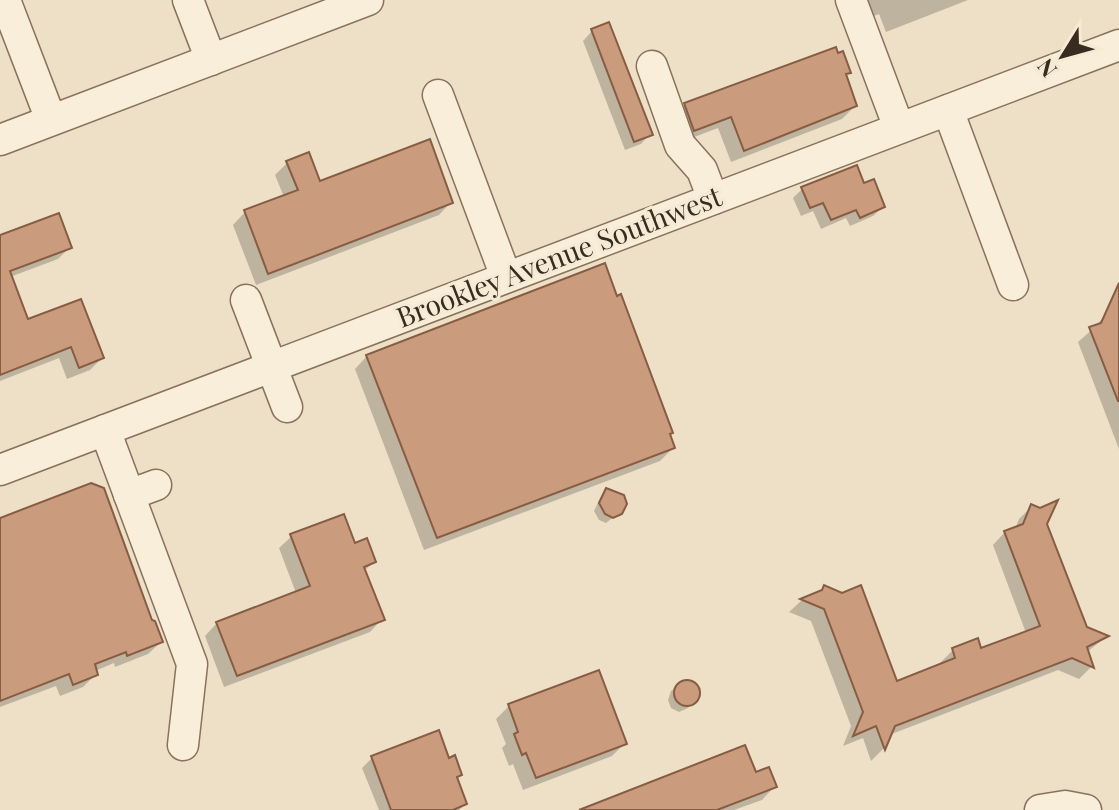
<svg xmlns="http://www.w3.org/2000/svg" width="1119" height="810" viewBox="0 0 1119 810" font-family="'Playfair Display',serif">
	<rect width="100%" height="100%" fill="#ede0c6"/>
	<g fill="#0003">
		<path d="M851 0H968L886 32 879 14 861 21Z"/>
		<path d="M592 31 650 134 641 144 625 150 583 41Z"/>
		<path d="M849 72 845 76 855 106 842 119 731 162 718 128 681 142 673 117 685 105Z"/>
		<path d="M287 163 319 184 451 202 439 215 256 285 233 225 245 212 284 197 275 175Z"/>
		<path d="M863 186 883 207 873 216 850 226 846 218 821 229 813 211 801 216 793 198 803 188Z"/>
		<path d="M0 237 70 247 58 259 10 277 27 322 102 358 90 370 67 379 59 358 0 381Z"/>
		<path d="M1112 307 1119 310V449L1078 342 1095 327Z"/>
		<path d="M367 356 668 436 673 448 660 461 424 550 355 369Z"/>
		<path d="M607 490 620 512 606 523 599 520 594 511 601 496Z"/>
		<path d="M1031 507 1045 524 1085 628 1106 637 1087 652 1091 667 1079 679 1058 670 889 735 883 749 871 761 863 738 843 746 851 726 811 621 789 612 801 601 817 594 824 587 896 683 941 665 940 663 953 650 977 641 980 651 1026 633 993 545 1005 532 1015 529 1019 519Z"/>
		<path d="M0 520 150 621 161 642 148 654 115 667 114 663 95 671 96 674 83 687 60 696 56 686 0 707Z"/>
		<path d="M292 536 354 546 374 562 364 571 382 619 370 632 224 687 205 636 217 623 296 593 279 548Z"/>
		<path d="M598 672 625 743 612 756 523 790 513 764 509 766 502 748 506 744 496 719 509 706Z"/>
		<path d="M686 681 695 685 698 693 688 708 679 712 671 708 668 700 671 691Z"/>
		<path d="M372 758 448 760 460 774 455 779 465 804 459 810H379L362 768Z"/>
		<path d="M755 775 774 787 762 800 734 810H580Z"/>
	</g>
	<g fill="#ca9b7d" stroke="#865c43" stroke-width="2">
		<path d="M609 22 653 135 634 142 591 29Z"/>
		<path d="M836 47 838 53 843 51 851 73 846 74 857 106 744 151 731 117 694 131 684 103Z"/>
		<path d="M430 139 453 203 268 274 244 210 298 190 286 161 309 152 320 181Z"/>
		<path d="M857 165 864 183 874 179 885 207 860 218 856 210 831 220 823 203 810 208 801 187Z"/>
		<path d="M59 213 72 248 10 271 28 319 81 299 104 358 79 368 71 347 0 375V235Z"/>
		<path d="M605 263 617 296 621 294 624 302 673 433 670 434 675 448 437 538 366 355Z"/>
		<path d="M1119 283V401H1118L1089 327 1101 323Z"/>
		<path d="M91 483 104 488 152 620 155 621 163 642 127 656 126 652 95 664 98 675 73 685 69 674 0 701V518Z"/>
		<path d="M606 488 624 495 627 504 622 514 613 518 605 514 599 503Z"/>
		<path d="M1058 500 1047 524 1087 627 1109 636 1087 647 1094 668 1072 658 895 726 885 750 876 726 853 736 863 712 824 609 800 599 822 590 824 585 842 593 861 585 897 681 955 658 952 648 978 638 981 648 1040 626 1004 531 1023 524 1031 504 1040 508Z"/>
		<path d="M344 514 355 543 367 538 376 562 364 567 385 620 237 676 216 622 310 586 290 534Z"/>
		<path d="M599 670 627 744 536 778 526 753 522 755 514 734 518 732 508 704Z"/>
		<circle cx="687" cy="693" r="13"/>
		<path d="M439 730 449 758 455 755 462 775 457 777 467 804 453 810H391L371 756Z"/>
		<path d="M745 745 756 772 769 767 777 787 717 810H579Z"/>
	</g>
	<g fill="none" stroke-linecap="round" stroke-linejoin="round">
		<g stroke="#88725c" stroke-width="33">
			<g id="minor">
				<path d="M5 0 51 120"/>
				<path d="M188 0 211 60"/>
				<path d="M851 0 899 128"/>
				<path d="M652 66 680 145 702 170 713 199"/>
				<path d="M438 95 506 277"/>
				<path d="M948 110 1013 285"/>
				<path d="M0 140 368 0"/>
				<path d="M246 300 287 407"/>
				<path d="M105 430 192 664 183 745"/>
				<path d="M0 470 1119 45"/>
				<path d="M129 495 156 485"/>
				<path d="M1040 810 1065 806 1086 810"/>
			</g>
		</g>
		<use href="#minor" stroke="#f8eed9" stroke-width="30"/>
	</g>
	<g text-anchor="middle" stroke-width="6" stroke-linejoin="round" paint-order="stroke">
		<g font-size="28" fill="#382b20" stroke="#f5ebd5">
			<text transform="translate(559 257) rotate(-21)" y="10">Brookley Avenue Southwest</text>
		</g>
	</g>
	<g transform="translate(1063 56) rotate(233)" stroke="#f5ebd5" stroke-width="6" paint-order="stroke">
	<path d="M0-6L14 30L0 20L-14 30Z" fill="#382b20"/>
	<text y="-12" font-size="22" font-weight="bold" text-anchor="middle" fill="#382b20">N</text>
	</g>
</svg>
